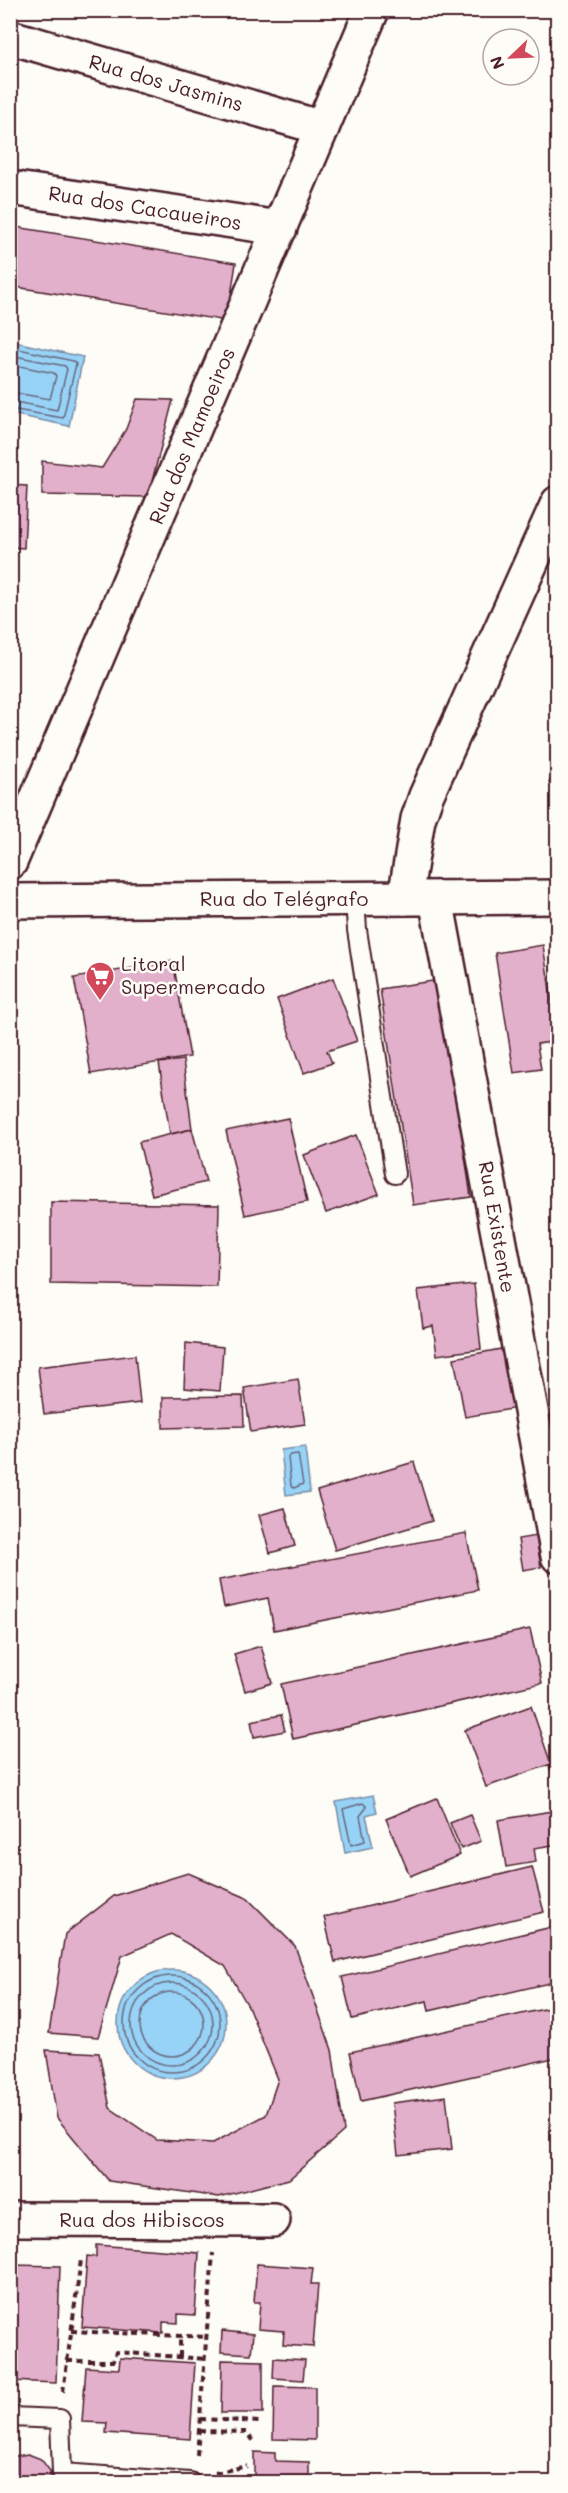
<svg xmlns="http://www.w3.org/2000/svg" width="568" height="2493" viewBox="0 0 568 2493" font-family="Mali,sans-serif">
	<rect width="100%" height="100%" fill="#fdfcf7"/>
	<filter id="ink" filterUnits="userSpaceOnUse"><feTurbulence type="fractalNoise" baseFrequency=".0167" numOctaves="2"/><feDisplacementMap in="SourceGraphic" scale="12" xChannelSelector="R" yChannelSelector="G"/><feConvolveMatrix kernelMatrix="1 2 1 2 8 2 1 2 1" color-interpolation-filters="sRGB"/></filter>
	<g filter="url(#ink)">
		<g fill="#97d3f7" stroke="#788ba5" stroke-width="1.5">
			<path d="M11 341 83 357 69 426 11 414Z"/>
			<path d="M305 1447 310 1492 286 1495 281 1450Z"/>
			<path d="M373 1795 377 1812 366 1815 373 1847 345 1853 336 1802Z"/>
			<circle cx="172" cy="2024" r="54"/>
		</g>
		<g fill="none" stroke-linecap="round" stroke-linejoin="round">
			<g stroke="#69677d" stroke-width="1.5">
				<path d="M10 347 73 361 76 364 63 418 10 409"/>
				<path d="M10 355 65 366 67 369 57 410 10 401"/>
				<path d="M10 364 54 373 56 376 50 399 10 392"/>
				<path d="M298 1454 303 1484 294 1488 291 1486 288 1457 290 1455Z"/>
				<path d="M363 1803 367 1807 360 1816 365 1841 351 1845 343 1809Z"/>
				<circle cx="172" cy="2024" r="48"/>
				<circle cx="172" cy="2024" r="41"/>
				<circle cx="172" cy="2024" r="32"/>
			</g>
		</g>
		<g fill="#e3b0cc" stroke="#4a1f2b" stroke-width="1.5">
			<path d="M10 226 236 263 227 321 10 286Z"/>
			<path d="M137 399 173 400 148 497 42 495V461L102 468 126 429Z"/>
			<path d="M10 485 27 486 24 548 10 547Z"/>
			<path d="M558 766V787L549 783Z"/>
			<path d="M543 945 558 1041 537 1044 541 1069 514 1073 495 953Z"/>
			<path d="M173 961 190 1057 91 1074 74 978Z"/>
			<path d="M333 978 357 1041 327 1051 332 1063 304 1073 277 999Z"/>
			<path d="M439 980 471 1197 413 1205 380 989Z"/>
			<path d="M183 1060 192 1129 170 1134 159 1063Z"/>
			<path d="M288 1118 307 1202 245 1215 226 1131Z"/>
			<path d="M192 1129 206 1182 152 1195 139 1142Z"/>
			<path d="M356 1135 379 1194 326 1213 304 1155Z"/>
			<path d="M51 1202 219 1205 217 1287 51 1284Z"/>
			<path d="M474 1284 481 1349 437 1355 433 1326 423 1328 418 1290Z"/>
			<path d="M186 1343 223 1347 220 1391 184 1388Z"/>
			<path d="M506 1348 517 1408 465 1417 454 1358Z"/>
			<path d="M135 1355 140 1403 44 1414 38 1367Z"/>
			<path d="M298 1379 305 1424 251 1432 244 1388Z"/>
			<path d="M243 1396 244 1426 163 1428V1397Z"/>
			<path d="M414 1462 432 1521 335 1550 317 1491Z"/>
			<path d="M285 1508 295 1546 270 1553 259 1515Z"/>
			<path d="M466 1533 478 1590 274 1630 268 1598 224 1607 219 1580Z"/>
			<path d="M536 1536 541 1567 523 1570 518 1539Z"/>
			<path d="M530 1629 542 1683 293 1739 281 1684Z"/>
			<path d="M261 1646 272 1683 245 1691 234 1654Z"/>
			<path d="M531 1706 551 1764 486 1787 465 1730Z"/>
			<path d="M281 1715 285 1731 254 1737 251 1721Z"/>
			<path d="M558 1763V1787L549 1766Z"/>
			<path d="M437 1798 460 1855 410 1876 386 1819Z"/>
			<path d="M558 1810V1844L534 1848 536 1862 506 1867 498 1820Z"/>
			<path d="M470 1815 481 1841 461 1849 450 1823Z"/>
			<path d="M532 1867 544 1912 335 1962 324 1917Z"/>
			<path d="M188 1873 247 1898 295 1946 332 2050 344 2131 289 2179 219 2197 109 2181 57 2118 46 2050 99 2053 110 2108 157 2140 213 2143 266 2115 278 2079 248 2006 225 1966 171 1934 122 1956 98 2037 49 2033 65 1934 114 1896Z"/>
			<path d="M552 1927 558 1949V1981L429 2011 427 2001 352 2019 342 1977Z"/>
			<path d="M558 2006V2057L361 2101 350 2052Z"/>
			<path d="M446 2096 452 2149 398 2155 392 2103Z"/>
			<path d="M96 2245 199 2253 195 2315 178 2314V2323L163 2322V2333L82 2327 87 2256 96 2257Z"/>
			<path d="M257 2264 313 2268 311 2284H318L313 2347 283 2345 284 2331 258 2329 260 2302H254Z"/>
			<path d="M10 2265 60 2266 56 2383 10 2381Z"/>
			<path d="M222 2331 253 2334 251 2354 221 2352Z"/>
			<path d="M120 2358 195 2363 190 2439 106 2433 107 2423 82 2422 86 2367 119 2369Z"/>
			<path d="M274 2358 305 2360 303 2380 273 2378Z"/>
			<path d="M222 2360 263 2361V2413H221Z"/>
			<path d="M274 2386 315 2387V2440L273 2439Z"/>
			<path d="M254 2452 275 2453V2461L309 2462V2482H254Z"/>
			<path d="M28 2454 41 2459 50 2471 51 2482H10V2457Z"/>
		</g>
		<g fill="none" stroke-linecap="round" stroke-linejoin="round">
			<g stroke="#4a1f2b" stroke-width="22">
				<g id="lane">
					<path d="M355 898 357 930 395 1174"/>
					<path d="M10 2417 60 2419 62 2473 190 2482"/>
				</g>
			</g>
			<g stroke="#4a1f2b" stroke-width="38">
				<g id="street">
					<path d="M10 37 322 128"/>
					<path d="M10 188 280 228"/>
					<path d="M10 862 372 10"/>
					<path d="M405 898 418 819 426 796 558 503"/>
					<path d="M436 899 558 1556"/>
					<path d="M10 901 558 897"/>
					<path d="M10 2219 273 2220"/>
				</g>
			</g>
			<g stroke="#4a1f2b" stroke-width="4" stroke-dasharray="6 4.5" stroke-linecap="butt">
				<path d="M71 2331 207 2337"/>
				<path d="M180 2357V2337"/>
				<path d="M67 2361H113L116 2352 205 2359"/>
				<path d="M63 2392 81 2260"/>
				<path d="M200 2419 260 2422"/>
				<path d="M199 2431 247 2432 255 2443"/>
				<path d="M197 2455 213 2253"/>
				<path d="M215 2473 247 2466"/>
			</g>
			<use href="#lane" stroke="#fdfcf7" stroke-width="18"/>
			<use href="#street" stroke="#fdfcf7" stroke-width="33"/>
		</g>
	</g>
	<defs>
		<g id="supermarket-pin" transform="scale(1.5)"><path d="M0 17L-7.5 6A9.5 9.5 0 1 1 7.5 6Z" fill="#d1495b" stroke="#fdfcf7"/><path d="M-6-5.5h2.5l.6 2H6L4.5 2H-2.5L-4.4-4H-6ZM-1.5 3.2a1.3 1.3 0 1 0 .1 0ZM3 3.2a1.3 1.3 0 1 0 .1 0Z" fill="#fff"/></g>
	</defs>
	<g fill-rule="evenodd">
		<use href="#supermarket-pin" x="100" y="976"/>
	</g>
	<g text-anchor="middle" stroke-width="5" stroke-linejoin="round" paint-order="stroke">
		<g font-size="20" fill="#4a1f2b" stroke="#fdfcf7">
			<text transform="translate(166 83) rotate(16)" y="7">Rua dos Jasmins</text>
			<text transform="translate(145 208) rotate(9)" y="7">Rua dos Cacaueiros</text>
			<text transform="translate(192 436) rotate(-67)" y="7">Rua dos Mamoeiros</text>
			<text x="284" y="906">Rua do Telégrafo</text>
			<text transform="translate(497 1227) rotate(80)" y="7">Rua Existente</text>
			<text x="142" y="2227">Rua dos Hibiscos</text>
		</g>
		<g font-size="20" fill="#4a1f2b" stroke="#fdfcf7" text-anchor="start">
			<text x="121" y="971">Litoral<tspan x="121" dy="23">Supermercado</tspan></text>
		</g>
	</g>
	<rect width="568" height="2493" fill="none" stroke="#fdfcf7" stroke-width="36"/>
	<rect x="18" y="18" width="532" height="2457" fill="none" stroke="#4a1f2b" stroke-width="2" filter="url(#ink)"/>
	<g transform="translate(511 57) rotate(247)"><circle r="28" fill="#fdfcf7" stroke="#b5a4a5" stroke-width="1.5"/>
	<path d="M0-4.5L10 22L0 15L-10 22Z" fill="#d1495b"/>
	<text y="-9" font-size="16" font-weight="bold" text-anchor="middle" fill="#4a1f2b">N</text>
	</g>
</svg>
